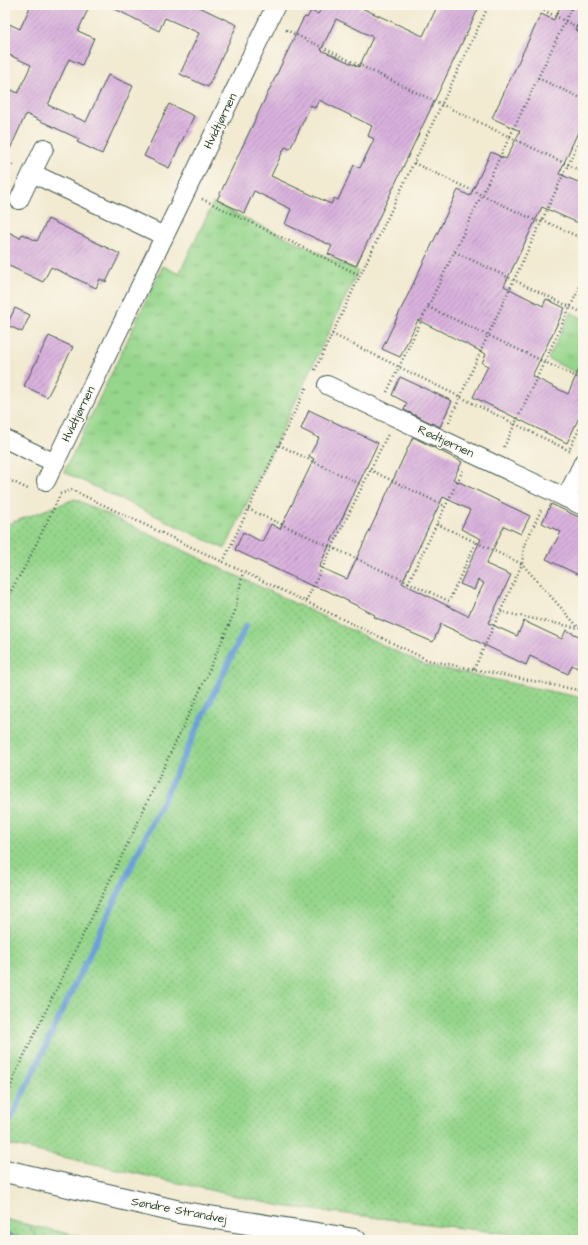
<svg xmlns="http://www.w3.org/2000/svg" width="588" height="1245" viewBox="0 0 588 1245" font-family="'Architects Daughter',sans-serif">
	<defs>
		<pattern id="grass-dots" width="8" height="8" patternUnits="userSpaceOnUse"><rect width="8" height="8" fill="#96d68c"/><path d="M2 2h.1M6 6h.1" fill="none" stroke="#7aaf73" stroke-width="1.8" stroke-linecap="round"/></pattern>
		<pattern id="wetland-marsh" width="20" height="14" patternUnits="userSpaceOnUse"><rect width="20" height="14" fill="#96d68c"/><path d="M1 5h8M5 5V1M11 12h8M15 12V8" fill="none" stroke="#7aaf73"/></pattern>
		<pattern id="park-tufts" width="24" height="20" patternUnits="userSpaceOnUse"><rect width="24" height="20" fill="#96d68c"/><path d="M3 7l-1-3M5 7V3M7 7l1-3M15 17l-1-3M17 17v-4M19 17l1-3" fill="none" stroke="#7aaf73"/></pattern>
		<pattern id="water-ripples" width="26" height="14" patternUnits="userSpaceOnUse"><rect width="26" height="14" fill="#6ea0d9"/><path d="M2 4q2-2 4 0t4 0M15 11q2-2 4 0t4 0" fill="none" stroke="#5a84b1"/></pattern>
		<pattern id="building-hatch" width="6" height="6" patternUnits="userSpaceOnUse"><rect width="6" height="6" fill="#d9b1dd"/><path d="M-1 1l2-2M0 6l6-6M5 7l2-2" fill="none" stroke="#af91b4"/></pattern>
	</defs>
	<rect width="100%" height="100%" fill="#fbf7ec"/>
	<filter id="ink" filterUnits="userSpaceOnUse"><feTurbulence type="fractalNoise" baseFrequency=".025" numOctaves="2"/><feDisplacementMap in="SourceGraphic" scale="8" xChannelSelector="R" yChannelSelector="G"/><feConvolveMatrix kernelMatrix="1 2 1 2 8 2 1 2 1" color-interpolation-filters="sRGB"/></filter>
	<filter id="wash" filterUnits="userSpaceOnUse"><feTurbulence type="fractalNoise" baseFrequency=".012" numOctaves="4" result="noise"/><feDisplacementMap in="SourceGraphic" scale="16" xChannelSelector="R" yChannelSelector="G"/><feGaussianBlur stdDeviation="0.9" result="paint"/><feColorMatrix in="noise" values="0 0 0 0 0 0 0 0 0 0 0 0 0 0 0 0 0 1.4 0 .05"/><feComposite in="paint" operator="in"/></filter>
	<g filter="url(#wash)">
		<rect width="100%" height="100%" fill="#f2ead1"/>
		<g fill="url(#grass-dots)" stroke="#5a8a60">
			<path d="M75 499 425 665 583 698V1239L502 1233 281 1206 5 1144V525Z"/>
			<path d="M5 1219 29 1225 39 1240H25L5 1233Z"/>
		</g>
		<path fill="url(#wetland-marsh)" stroke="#5a8a60" d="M29 1225 96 1240H39Z"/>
		<g fill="url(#park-tufts)" stroke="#5a8a60">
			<path d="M213 203 358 271 225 549 64 472 163 266 179 274Z"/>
			<path d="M571 312 583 319V376L548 359Z"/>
		</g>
		<path fill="url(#water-ripples)" stroke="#466e86" d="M5 1233 25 1240H5Z"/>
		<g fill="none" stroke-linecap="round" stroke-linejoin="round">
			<path stroke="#6ea0d9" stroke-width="6" d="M10 1121 246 626"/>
		</g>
		<g id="blocks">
			<g fill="url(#building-hatch)" fill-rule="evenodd">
				<path d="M31 5H90L78 31 94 38 82 65 69 59 48 105 86 122 108 75 133 86 102 154 77 142 79 139 26 114 5 160V87L18 93 31 65 5 53V22L20 29Z"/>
				<path d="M107 5H195L237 25 208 87 180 74 199 33 165 18 159 31Z"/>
				<path d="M308 5H355L423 36 438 5H480L356 266 328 254 332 246 285 224 291 209 254 191 244 213 217 200 303 19 305 17 307 18 311 11 318 14 320 11ZM336 19 373 37 359 67 321 50ZM319 100 372 126 368 136 374 139 360 168 354 165 338 200 334 198 331 204 271 176 285 147 290 149 311 105 315 108Z"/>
				<path d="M561 5H583V13L575 30 583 33V121L559 174 583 184V225L542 207 504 286 543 306 546 299 565 308 532 376 568 394 583 360V409L567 443 473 397 488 366 482 363 486 354 418 320 400 357 382 349 458 190 470 196 491 152 506 159 520 131 492 118 541 14 554 20Z"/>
				<path d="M169 104 194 116 169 168 144 156Z"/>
				<path d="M48 219 120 254 106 282 100 279 96 288 51 267 43 282 5 264V230L20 238 22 234 37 241Z"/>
				<path d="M15 308 30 315 22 332 7 325Z"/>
				<path d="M49 336 73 347 47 397 24 386Z"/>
				<path d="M400 377 452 401 440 427 404 410 407 403 392 395Z"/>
				<path d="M309 410 378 443 319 567 347 579 413 437 462 462 453 479 530 516 521 534 504 526 486 564 511 575 488 623 517 636 524 621 562 639 566 630 583 638V655L577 668 572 665 568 674 530 656 526 665 441 624 433 642 374 617 375 615 328 591 310 585 235 550 243 532 262 542 271 524 280 529 314 459 309 456 319 438 301 429ZM443 497 470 510 461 529 481 539 460 584 474 590 478 580 484 583 468 616 402 583Z"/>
				<path d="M551 504 583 519V577L546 559 561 532 542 523Z"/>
			</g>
		</g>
	</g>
	<g filter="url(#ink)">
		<use href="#blocks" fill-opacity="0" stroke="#3f574c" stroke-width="1"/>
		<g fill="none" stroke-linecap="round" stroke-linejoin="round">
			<g stroke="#3f574c" stroke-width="20">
				<g id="minor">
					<path d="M32 173 164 236"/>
					<path d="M19 200 44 148"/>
					<path d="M327 385 583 506"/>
					<path d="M5 439 55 463"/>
					<path d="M46 481 276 5"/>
					<path d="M566 498 583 463"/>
				</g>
			</g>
			<g stroke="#3f574c" stroke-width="24">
				<path id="tertiary" d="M5 1171 184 1213 355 1240"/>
			</g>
			<g stroke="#3f574c" stroke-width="2.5" stroke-dasharray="1 3" stroke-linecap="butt">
				<path d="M533 5 583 30"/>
				<path d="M286 30 583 172"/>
				<path d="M538 78 583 99"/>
				<path d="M5 161 15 166"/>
				<path d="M414 163 541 223"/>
				<path d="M202 199 360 275"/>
				<path d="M542 220 583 239"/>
				<path d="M455 252 583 313"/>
				<path d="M428 307 583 380"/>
				<path d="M332 334 570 451"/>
				<path d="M315 370 489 5"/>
				<path d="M387 392 573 5"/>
				<path d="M449 422 488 335 583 133"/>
				<path d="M279 445 362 485"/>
				<path d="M504 447 583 280"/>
				<path d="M570 448 583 421"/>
				<path d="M370 470 445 506"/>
				<path d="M5 478 28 489"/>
				<path d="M60 494 72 490 428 660 583 691"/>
				<path d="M248 509 449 601 476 542"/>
				<path d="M437 524 522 564 579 628 583 619"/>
				<path d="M223 562 307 386"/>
				<path d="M408 583 463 470"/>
				<path d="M5 601 27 563 60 495"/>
				<path d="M306 601 388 434"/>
				<path d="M501 612 583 629"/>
				<path d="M474 669 522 564 524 546 542 508"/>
				<path d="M5 1104 15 1074 128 843 204 682 235 611 243 572"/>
			</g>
			<use href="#minor" stroke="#fff" stroke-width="18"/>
			<use href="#tertiary" stroke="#fff" stroke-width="22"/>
		</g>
	</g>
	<g text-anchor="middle" stroke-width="3" stroke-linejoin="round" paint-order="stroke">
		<g font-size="12" fill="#1f3d34" stroke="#fbf7ec">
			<text transform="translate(220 121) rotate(-64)" y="4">Hvidtjørnen</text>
			<text transform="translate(78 414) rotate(-64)" y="4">Hvidtjørnen</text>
			<text transform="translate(446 441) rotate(25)" y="4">Rødtjørnen</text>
			<text transform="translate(179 1210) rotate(11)" y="4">Søndre Strandvej</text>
		</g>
	</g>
	<rect width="588" height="1245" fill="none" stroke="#fbf7ec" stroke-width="20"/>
</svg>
